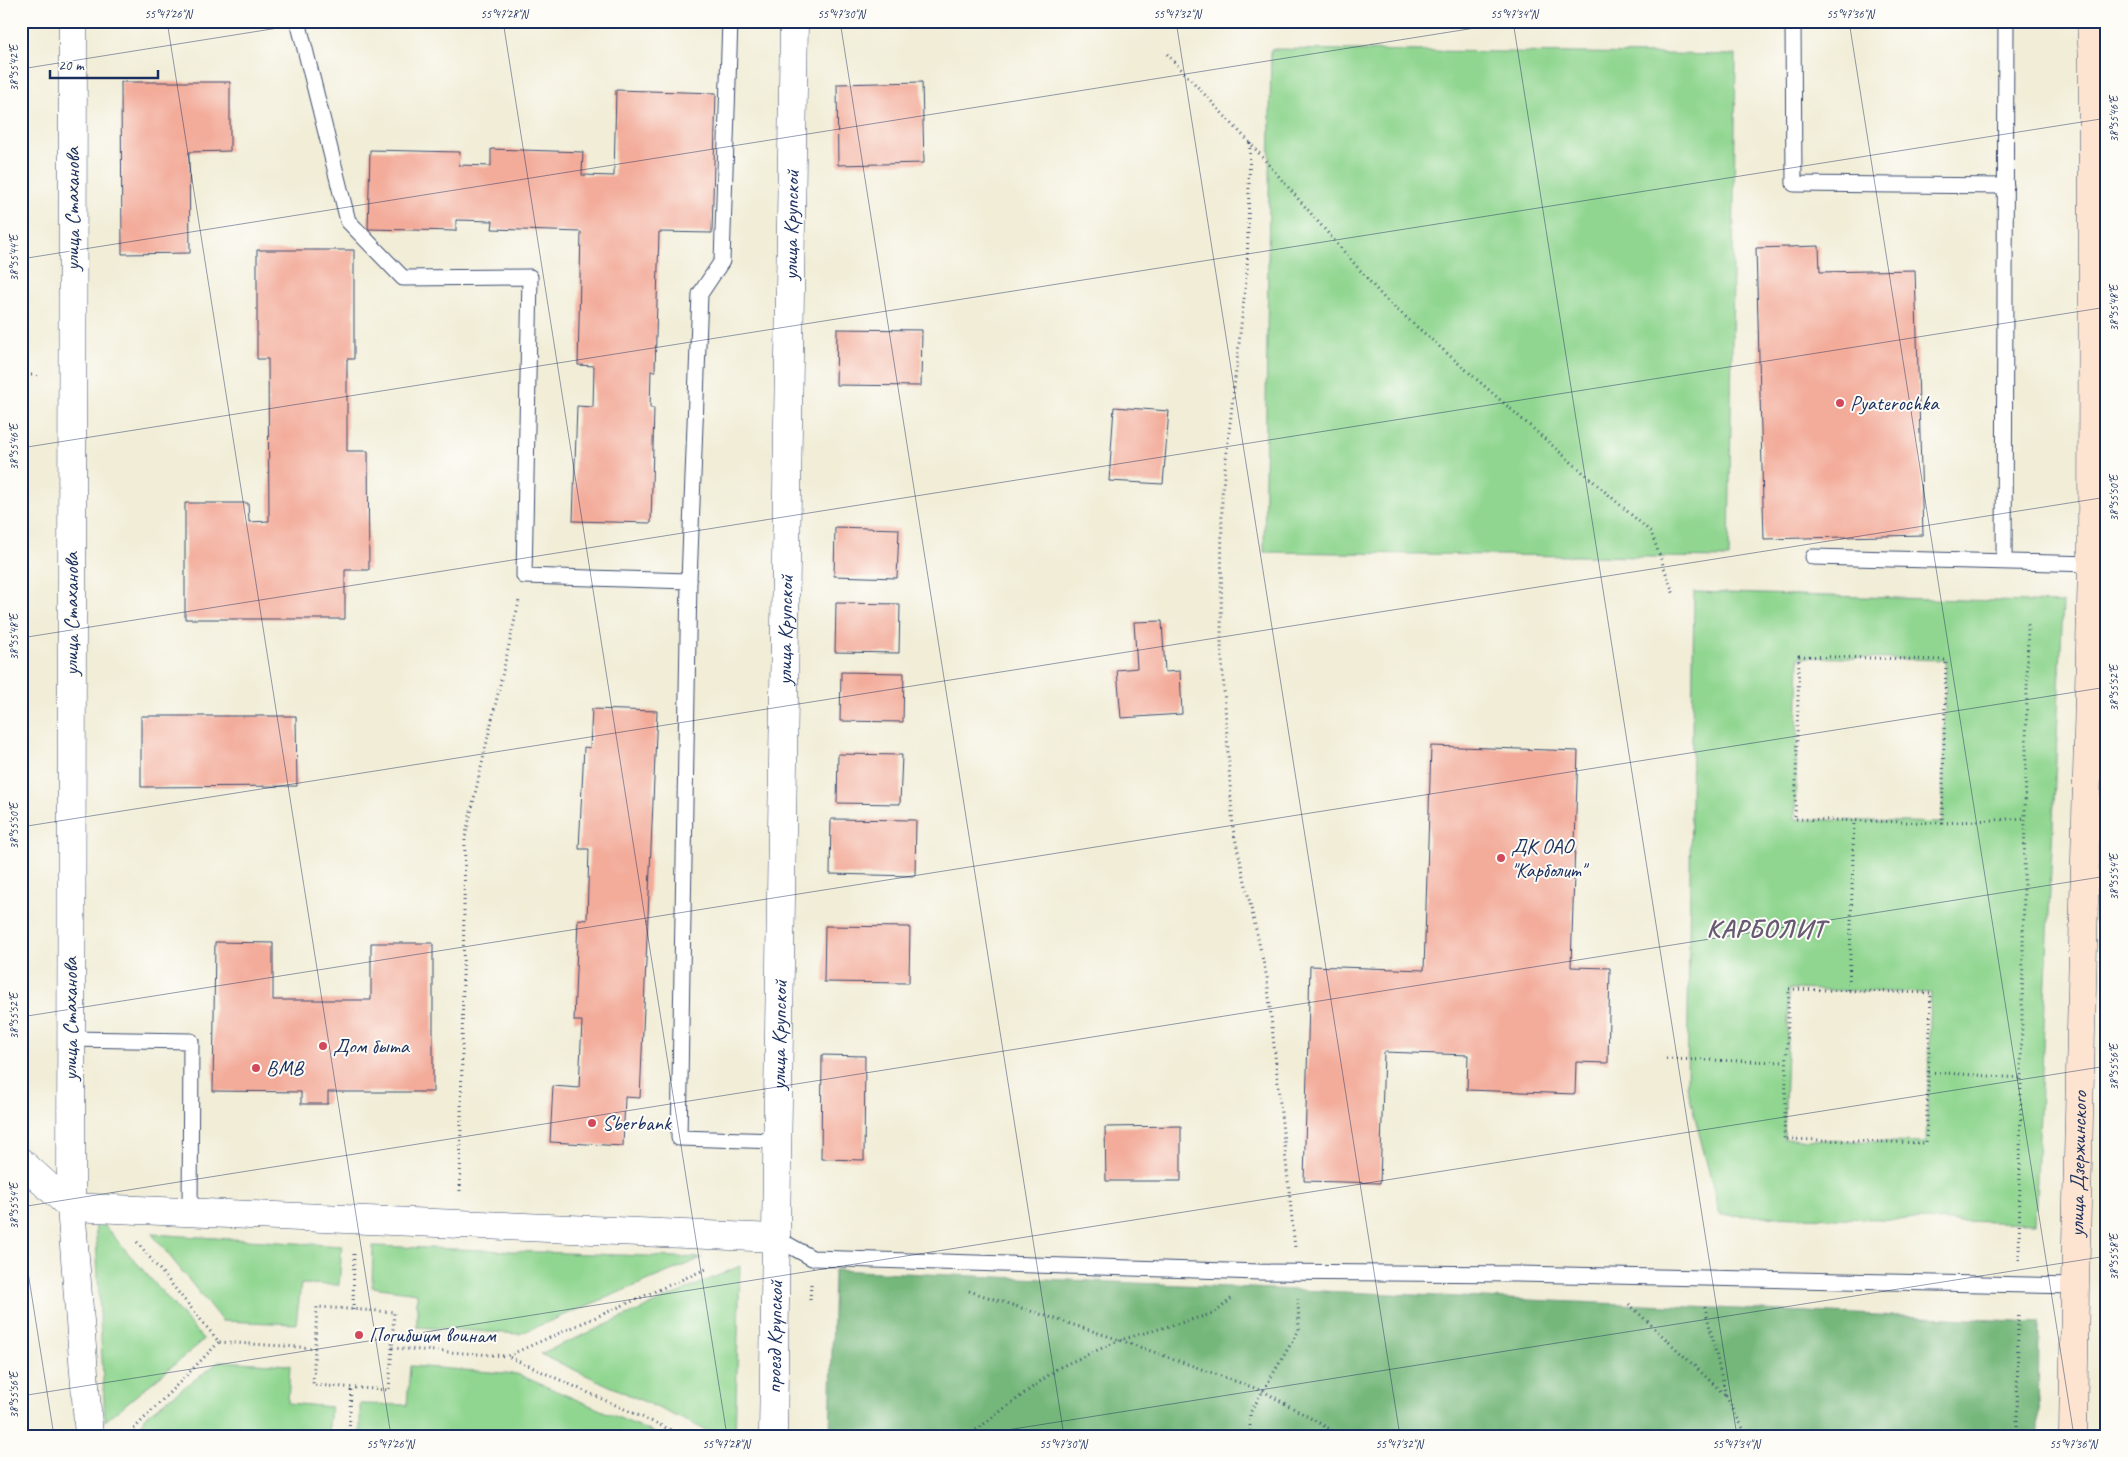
<svg xmlns="http://www.w3.org/2000/svg" width="2128" height="1457" viewBox="0 0 2128 1457" font-family="Caveat,sans-serif">
	<rect width="100%" height="100%" fill="#fdfcf7"/>
	<filter id="ink" filterUnits="userSpaceOnUse"><feTurbulence type="fractalNoise" baseFrequency=".02" numOctaves="2"/><feDisplacementMap in="SourceGraphic" scale="10" xChannelSelector="R" yChannelSelector="G"/><feConvolveMatrix kernelMatrix="1 2 1 2 8 2 1 2 1" color-interpolation-filters="sRGB"/></filter>
	<filter id="wash" filterUnits="userSpaceOnUse"><feTurbulence type="fractalNoise" baseFrequency=".0096" numOctaves="4" result="noise"/><feDisplacementMap in="SourceGraphic" scale="20" xChannelSelector="R" yChannelSelector="G"/><feGaussianBlur stdDeviation="1.12" result="paint"/><feColorMatrix in="noise" values="0 0 0 0 0 0 0 0 0 0 0 0 0 0 0 0 0 1.4 0 .05"/><feComposite in="paint" operator="in"/></filter>
	<g filter="url(#wash)">
		<rect width="100%" height="100%" fill="#f1edd7"/>
		<g fill="#90d690" stroke="#568277" fill-rule="evenodd">
			<path d="M1271 49 1736 55 1729 558 1264 552Z"/>
			<path d="M1694 592 2063 603 2035 1223 1720 1215 1687 1086ZM1799 657 1946 660 1942 823 1795 819ZM1789 989 1931 993 1926 1143 1784 1139Z"/>
			<path d="M95 1215 204 1340 105 1421Z"/>
			<path d="M152 1234 342 1246 339 1285 301 1284 296 1324 222 1321Z"/>
			<path d="M373 1246 702 1258 519 1334 417 1327V1293L372 1287Z"/>
			<path d="M740 1266 735 1436H719L540 1354Z"/>
			<path d="M220 1361 290 1365 288 1403 331 1407 328 1436 138 1435 144 1417Z"/>
			<path d="M410 1366 517 1374 661 1436H360V1404L407 1405Z"/>
		</g>
		<path fill="#74b77a" stroke="#48736c" d="M834 1270 2039 1322 2038 1436H830Z"/>
		<g id="blocks">
			<g fill="#f3ab9a">
				<path d="M121 82H230V151L189 152 190 253 122 254Z"/>
				<path d="M922 82 924 163 838 165 837 84Z"/>
				<path d="M616 90 716 93 712 233 659 232 655 371H651L650 408H654L651 523 573 521 577 406 593 407 594 366 578 365 581 232 492 229 493 221 456 220V231L368 229 370 150 460 152 459 165 491 166V149L583 152 582 175 614 176Z"/>
				<path d="M1819 246 1820 272 1915 270 1923 535 1764 539 1756 248Z"/>
				<path d="M257 250H354V359H347V451H368L369 570H345V619H185V503H248L249 522 269 521 268 359H257Z"/>
				<path d="M837 329 922 330 921 386 836 385Z"/>
				<path d="M1114 407 1169 411 1163 484 1109 481Z"/>
				<path d="M835 527 899 529 897 578 834 576Z"/>
				<path d="M836 603 900 604 899 653 835 652Z"/>
				<path d="M1162 621 1165 672 1180 671 1182 714 1121 718 1117 670 1137 668 1134 622Z"/>
				<path d="M841 672 904 673 903 722 840 721Z"/>
				<path d="M592 709 657 711 640 1098 625 1097 623 1146 550 1142 553 1086 579 1088 582 1021H574L578 919 587 920 589 849H579L584 747 590 748Z"/>
				<path d="M141 716H296L297 786 141 787Z"/>
				<path d="M1431 746 1578 751 1571 967 1610 968 1608 1063 1576 1062 1575 1094 1467 1090 1468 1055 1384 1052 1380 1183 1304 1181 1310 966 1424 970Z"/>
				<path d="M838 754 902 755 900 804 837 803Z"/>
				<path d="M831 819 916 820 915 876 830 874Z"/>
				<path d="M825 926 910 927 909 983 824 982Z"/>
				<path d="M215 942 273 943V1000H371V943H433V1092H328V1104H301V1092L213 1091Z"/>
				<path d="M822 1055 865 1056 864 1160 821 1159Z"/>
				<path d="M1181 1126V1181H1106L1105 1127Z"/>
			</g>
		</g>
	</g>
	<g filter="url(#ink)">
		<use href="#blocks" fill-opacity="0" stroke="#3b4c70" stroke-width="1"/>
		<g fill="none" stroke-linecap="round" stroke-linejoin="round">
			<g stroke="#3b4c70" stroke-width="17">
				<g id="service">
					<path d="M298 21 348 221 403 278 530 277 524 576 689 581"/>
					<path d="M730 21 722 261 700 294 689 581 679 1138 776 1141"/>
					<path d="M1793 21 1794 184 2006 186"/>
					<path d="M1813 557 2092 564"/>
					<path d="M2004 561 2006 21"/>
					<path d="M70 1039 191 1041 190 1213"/>
					<path d="M776 1238 812 1258 1260 1272 1518 1274 2075 1286"/>
				</g>
			</g>
			<g stroke="#3b4c70" stroke-width="29">
				<g id="minor">
					<path d="M73 21 71 1207 89 1436"/>
					<path d="M21 1162 71 1207"/>
					<path d="M71 1207 776 1238"/>
					<path id="s1" d="M773 1436 794 21"/>
				</g>
			</g>
			<g stroke="#3b4c70" stroke-width="29">
				<g id="secondary">
					<path id="s2" d="M2073 1436 2075 1286 2092 564 2093 63 2091 21"/>
				</g>
			</g>
			<g stroke="#3b4c70" stroke-width="3" stroke-dasharray="1 4" stroke-linecap="butt">
				<path d="M1167 54 1250 143 1384 298 1651 532 1674 595"/>
				<path d="M1250 143 1247 272 1222 495 1221 644 1233 829 1267 978 1295 1248"/>
				<path d="M21 375H41"/>
				<path d="M1799 656 1946 660 1942 823 1795 819Z"/>
				<path d="M1942 823 2025 818"/>
				<path d="M1789 989 1931 993 1926 1143 1784 1139Z"/>
				<path d="M1849 990 1854 821"/>
				<path d="M1666 1059 1786 1062"/>
				<path d="M1929 1072 2021 1078 2028 621"/>
				<path d="M460 1191 465 838 519 601"/>
				<path d="M137 1242 219 1342 315 1348"/>
				<path d="M2019 1260 2021 1078"/>
				<path d="M969 1291 1120 1340 1263 1391 1342 1436"/>
				<path d="M810 1300 811 1284"/>
				<path d="M1629 1304 1726 1396 1704 1303"/>
				<path d="M353 1310 354 1253"/>
				<path d="M392 1348 389 1390 313 1385 317 1307 394 1312 392 1348 507 1356"/>
				<path d="M1726 1396 1747 1436"/>
				<path d="M127 1436 219 1342"/>
				<path d="M349 1436 351 1387"/>
				<path d="M684 1436 507 1356 706 1269"/>
				<path d="M968 1436 1058 1368 1120 1340 1215 1313 1232 1298"/>
				<path d="M1250 1436V1413L1299 1330 1298 1299"/>
				<path d="M2017 1436 2018 1311"/>
			</g>
			<use href="#service" stroke="#fff" stroke-width="15"/>
			<use href="#minor" stroke="#fff" stroke-width="28"/>
			<use href="#secondary" stroke="#fde4d0" stroke-width="28"/>
		</g>
	</g>
	<path fill="none" stroke="#1b2f5e" stroke-width="1" stroke-opacity="0.45" d="M167 21 391 1436M503 21 727 1436M840 21 1064 1436M1176 21 1400 1436M1513 21 1737 1436M1849 21 2074 1436M21 69 322 21M21 259 1519 21M21 448 2107 118M21 638 2107 307M21 827 2107 497M21 1017 2107 687M21 1207 2107 876M21 1228 54 1436M21 1396 2107 1066M969 1436 2107 1256"/>
	<g fill="#d1495b" stroke="#fdfcf7" stroke-width="2">
		<circle cx="1840" cy="403" r="5"/>
		<circle cx="1501" cy="858" r="5"/>
		<circle cx="323" cy="1046" r="5"/>
		<circle cx="256" cy="1068" r="5"/>
		<circle cx="592" cy="1123" r="5"/>
		<circle cx="359" cy="1335" r="5"/>
	</g>
	<g text-anchor="middle" stroke-width="4" stroke-linejoin="round" paint-order="stroke">
		<g font-size="21" fill="#1b2f5e" stroke="#fdfcf7">
			<text transform="translate(72 209) rotate(-90)" y="7">улица Стаханова</text>
			<text dy="7" stroke="none"><textPath href="#s1" startOffset="1211">улица Крупской</textPath></text>
			<text transform="translate(71 614) rotate(-90)" y="7">улица Стаханова</text>
			<text dy="7" stroke="none"><textPath href="#s1" startOffset="806">улица Крупской</textPath></text>
			<text transform="translate(70 1019) rotate(-90)" y="7">улица Стаханова</text>
			<text dy="7" stroke="none"><textPath href="#s1" startOffset="401">улица Крупской</textPath></text>
			<text dy="7" stroke="none"><textPath href="#s2" startOffset="272">улица Дзержинского</textPath></text>
			<text dy="7" stroke="none"><textPath href="#s1" startOffset="99">проезд Крупской</textPath></text>
		</g>
		<g font-size="21" fill="#1b2f5e" stroke="#fdfcf7" text-anchor="start">
			<text x="1850" y="410">Pyaterochka</text>
			<text x="1511" y="853">ДК ОАО<tspan x="1511" dy="24">"Карболит"</tspan></text>
			<text x="333" y="1053">Дом быта</text>
			<text x="266" y="1075">ВМВ</text>
			<text x="602" y="1130">Sberbank</text>
			<text x="369" y="1342">Погибшим воинам</text>
		</g>
		<g font-size="26" font-weight="bold" letter-spacing="1" fill="#675a73" stroke="#fdfcf7">
			<text x="1766" y="937">КАРБОЛИТ</text>
		</g>
	</g>
	<rect width="2128" height="1457" fill="none" stroke="#fdfcf7" stroke-width="55"/>
	<path d="M50 70v8h108v-8" fill="none" stroke="#1b2f5e" stroke-width="2.5"/>
	<text x="58" y="70" font-size="15" fill="#1b2f5e" stroke="#fdfcf7" stroke-width="4" paint-order="stroke">20 m</text>
	<rect x="28" y="28" width="2072" height="1402" fill="none" stroke="#1b2f5e" stroke-width="2"/>
	<g font-size="12" text-anchor="middle" fill="#1b2f5e">
		<text x="168" y="18">55°47'26"N</text>
		<text x="504" y="18">55°47'28"N</text>
		<text x="841" y="18">55°47'30"N</text>
		<text x="1177" y="18">55°47'32"N</text>
		<text x="1514" y="18">55°47'34"N</text>
		<text x="1850" y="18">55°47'36"N</text>
		<text transform="translate(14 68) rotate(-90)" y="4">38°55'42"E</text>
		<text transform="translate(2114 119) rotate(-90)" y="4">38°55'46"E</text>
		<text transform="translate(14 258) rotate(-90)" y="4">38°55'44"E</text>
		<text transform="translate(2114 308) rotate(-90)" y="4">38°55'48"E</text>
		<text transform="translate(14 447) rotate(-90)" y="4">38°55'46"E</text>
		<text transform="translate(2114 498) rotate(-90)" y="4">38°55'50"E</text>
		<text transform="translate(14 637) rotate(-90)" y="4">38°55'48"E</text>
		<text transform="translate(2114 688) rotate(-90)" y="4">38°55'52"E</text>
		<text transform="translate(14 826) rotate(-90)" y="4">38°55'50"E</text>
		<text transform="translate(2114 877) rotate(-90)" y="4">38°55'54"E</text>
		<text transform="translate(14 1016) rotate(-90)" y="4">38°55'52"E</text>
		<text transform="translate(2114 1067) rotate(-90)" y="4">38°55'56"E</text>
		<text transform="translate(14 1206) rotate(-90)" y="4">38°55'54"E</text>
		<text transform="translate(2114 1257) rotate(-90)" y="4">38°55'58"E</text>
		<text transform="translate(14 1395) rotate(-90)" y="4">38°55'56"E</text>
		<text x="390" y="1448">55°47'26"N</text>
		<text x="726" y="1448">55°47'28"N</text>
		<text x="1063" y="1448">55°47'30"N</text>
		<text x="1399" y="1448">55°47'32"N</text>
		<text x="1736" y="1448">55°47'34"N</text>
		<text x="2073" y="1448">55°47'36"N</text>
	</g>
</svg>
